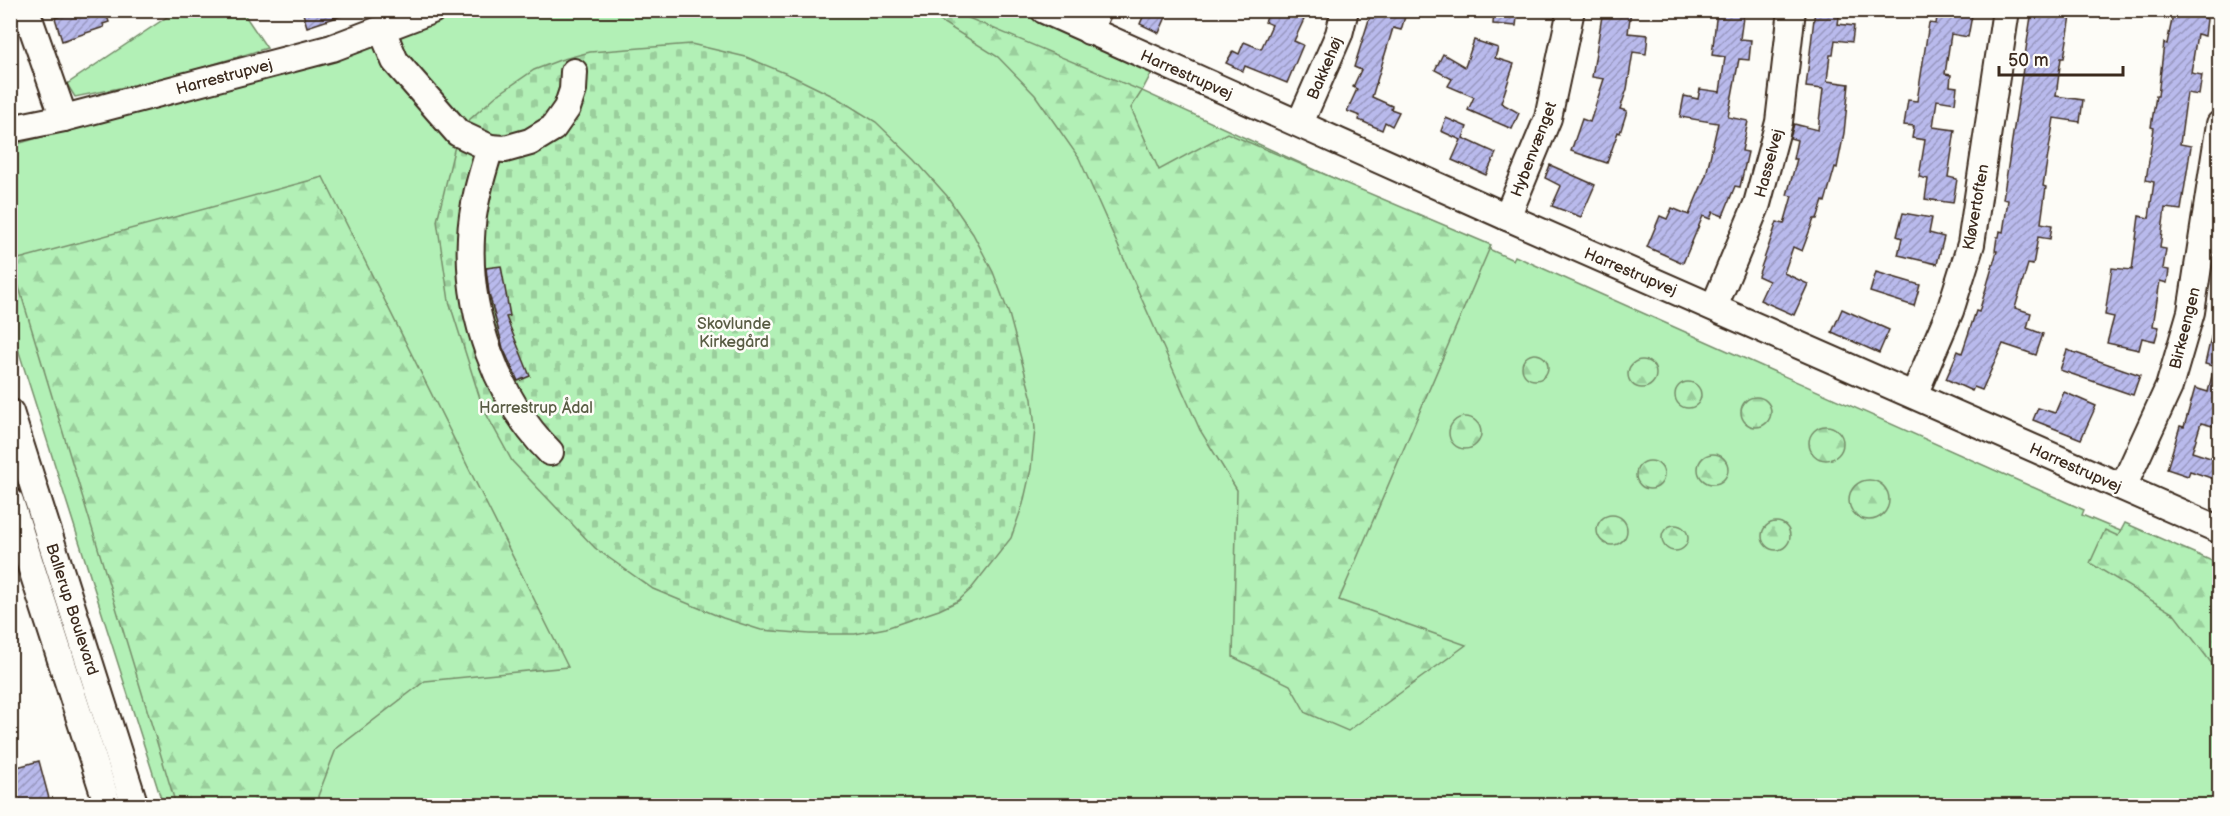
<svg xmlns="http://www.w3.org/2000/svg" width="2230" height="816" viewBox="0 0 2230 816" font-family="'Balsamiq Sans',sans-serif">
	<defs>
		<pattern id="forest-firs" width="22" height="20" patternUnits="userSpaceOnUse" patternTransform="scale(1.5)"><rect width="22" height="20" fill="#b2f0b6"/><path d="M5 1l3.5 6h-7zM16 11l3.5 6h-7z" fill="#9ace9c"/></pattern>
		<pattern id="cemetery-stones" width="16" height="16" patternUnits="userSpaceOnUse" patternTransform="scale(1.5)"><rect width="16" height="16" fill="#b2f0b6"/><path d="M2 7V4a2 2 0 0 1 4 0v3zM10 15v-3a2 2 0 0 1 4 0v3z" fill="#9ace9c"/></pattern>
		<pattern id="building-hatch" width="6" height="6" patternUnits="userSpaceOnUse" patternTransform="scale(1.5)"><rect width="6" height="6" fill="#b9baec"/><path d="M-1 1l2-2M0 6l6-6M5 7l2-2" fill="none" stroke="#9897bf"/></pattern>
	</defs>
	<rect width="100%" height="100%" fill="#fdfcf7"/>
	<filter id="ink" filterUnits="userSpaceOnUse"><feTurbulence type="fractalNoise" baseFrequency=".0167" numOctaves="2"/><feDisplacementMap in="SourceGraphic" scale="12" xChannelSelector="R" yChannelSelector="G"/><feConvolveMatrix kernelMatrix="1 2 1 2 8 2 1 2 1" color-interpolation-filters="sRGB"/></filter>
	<g filter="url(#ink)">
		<g fill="#b2f0b6" stroke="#768d6a" stroke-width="1.5">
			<path d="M176 11H242L267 48 164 79 75 97 67 84Z"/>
			<path d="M456 11H1017L1152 72 1142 91 1513 260 1515 256 2084 510 2082 515 2219 572V805H163L11 327 10 146 394 35Z"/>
		</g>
		<g fill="url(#forest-firs)" stroke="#768d6a" stroke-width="1.5">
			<path d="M941 11H952L1142 91 1131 108 1159 170 1227 133 1491 245 1339 600 1466 645 1348 731 1306 713 1290 685 1233 657 1237 490 1200 430 1079 158 1035 95 998 57 937 19Z"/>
			<path d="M323 177 568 667 425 681 336 749 318 796 320 805H176L11 261Z"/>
			<circle cx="1535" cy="367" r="13"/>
			<circle cx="1642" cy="374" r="14"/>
			<circle cx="1688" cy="395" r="13"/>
			<circle cx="1756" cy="412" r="15"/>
			<circle cx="1465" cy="433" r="16"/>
			<circle cx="1826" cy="443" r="17"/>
			<circle cx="1713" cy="469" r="15"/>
			<circle cx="1650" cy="475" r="14"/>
			<circle cx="1869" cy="500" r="20"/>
			<circle cx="1612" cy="530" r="15"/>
			<circle cx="1776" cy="536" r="14"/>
			<path d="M2125 523 2219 564V673L2174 614 2090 563 2105 530 2118 536Z"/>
			<circle cx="1675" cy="538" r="13"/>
		</g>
		<path fill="url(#cemetery-stones)" stroke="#768d6a" stroke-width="1.5" d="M691 44 746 57 792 76 837 98 876 122 915 160 947 196 973 234 993 272 1009 314 1032 399 1035 429 1031 469 1023 504 1011 538 971 589 958 601 939 610 886 628 855 634H810L761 630 723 618 653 589 595 548 512 461 483 408 449 301 437 221 459 129 496 96 534 70 560 60 590 52Z"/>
		<g fill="url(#building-hatch)" stroke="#3b2a1e" stroke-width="1.5">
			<path d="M78 10H105L109 22 103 24 104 27 62 41 55 18Z"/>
			<path d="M302 10H350V13L307 27Z"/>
			<path d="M1146 10H1169L1159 33 1140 24Z"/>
			<path d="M1270 10H1296L1306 15 1294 41 1303 45 1287 83 1245 66 1243 71 1226 63 1233 51 1239 54 1244 42 1261 49 1272 25 1265 22Z"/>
			<path d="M1372 10H1407L1401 30 1393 28 1372 97 1392 106 1391 109 1399 112 1392 126 1385 122 1382 130 1359 120 1360 116 1347 111 1357 89 1353 87 1361 70 1354 67Z"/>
			<path d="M1494 10H1518L1516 26 1493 24Z"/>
			<path d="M1603 10H1631L1628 33 1648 35 1646 54 1633 52 1627 89 1620 109 1627 111 1620 133 1618 132 1607 163 1571 151 1582 119 1590 122 1604 79 1592 77Z"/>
			<path d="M1717 10H1744L1740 39 1751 40 1749 60 1739 59 1728 117 1748 121 1742 151 1748 152 1740 187 1735 186 1723 216 1713 212 1710 219 1703 216 1683 263 1647 247 1660 216 1667 219 1672 208 1689 215 1706 175 1718 123 1680 117 1684 96 1698 99 1700 89 1720 92 1725 57 1712 55Z"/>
			<path d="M1815 10H1840L1838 24 1854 26 1852 42 1835 40 1833 55H1830L1827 81 1849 84 1844 133 1837 168 1835 167 1825 202 1823 201 1817 219H1814L1802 251 1793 247 1784 273 1808 284 1794 315 1760 300 1769 281 1758 276 1777 222 1784 224 1792 196 1787 195 1797 159H1793L1797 140 1790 138 1794 124 1818 130 1823 89 1806 87Z"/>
			<path d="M1938 10H1973L1968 37 1951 34 1945 74 1951 75 1950 86 1957 87 1955 103 1937 100 1933 127 1955 130 1948 177 1957 179 1953 203 1925 199 1928 179 1919 177 1925 140 1912 138 1914 126 1904 125 1908 100 1917 101 1929 23 1936 24Z"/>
			<path d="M2032 10H2072L2064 58H2061L2056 96 2083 100 2080 122 2054 118 2043 186 2046 187 2041 223 2052 225 2050 239 2038 237 2033 265 2028 264 2015 308 2031 313 2027 328 2043 334 2036 355 2003 344 1982 390 1974 387 1972 391 1946 379 1958 351 1962 353 1976 311 1979 312 1997 251H1995L1997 237H1999L2000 231 2003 232 2008 200 2003 199Z"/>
			<path d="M2174 10H2206L2205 18 2207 19 2205 36 2197 34 2191 73 2202 75 2199 95 2187 93 2180 144 2191 146 2181 210 2165 208 2160 248 2166 249 2163 269 2169 270 2167 283 2160 281 2153 326 2159 327 2155 341 2142 338 2139 350 2107 343 2114 317 2105 315 2112 268 2132 270 2139 216 2149 218 2154 182 2146 180 2154 128 2151 127 2156 96H2158L2164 43 2167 44Z"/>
			<path d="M1474 40 1498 48 1495 58 1514 64 1501 103 1519 113 1512 129 1468 110 1474 97 1448 86 1452 79 1435 70 1443 54 1465 67Z"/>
			<path d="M1446 118 1467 127 1463 138 1496 153 1486 175 1452 160 1461 140 1441 131Z"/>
			<path d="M1550 165 1595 185 1581 217 1552 206 1561 186 1545 178Z"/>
			<path d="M1903 213 1932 218 1929 233 1944 237 1937 264 1898 255 1902 238 1897 236Z"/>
			<path d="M501 266 510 316 506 317 530 376 518 381 503 348 489 293 486 268Z"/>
			<path d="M1876 272 1920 285 1914 306 1870 292Z"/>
			<path d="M1842 309 1889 330 1879 353 1832 332Z"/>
			<path d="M2214 324H2220V368L2205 364Z"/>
			<path d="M2067 350 2140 375 2133 395 2060 370Z"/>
			<path d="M2214 367 2220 368V428L2201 423 2192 452 2220 461V481L2190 471 2188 476 2167 469 2180 426 2184 427 2195 388 2208 392Z"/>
			<path d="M2064 392 2096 406 2081 439 2033 420 2038 408 2055 413Z"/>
			<path d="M39 761 51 806H17L10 779V769Z"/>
		</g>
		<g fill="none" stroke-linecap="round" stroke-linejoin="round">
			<g stroke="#3b2a1e" stroke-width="30">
				<g id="minor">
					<path d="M26 10 64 118"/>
					<path d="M1044 10 1507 217 2220 530"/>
					<path d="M382 30 395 61 458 133 490 148 505 149 530 142 553 128 567 108 573 90 574 72"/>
					<path d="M1089 31 1098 10"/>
					<path d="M1300 123 1339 34 1345 10"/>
					<path d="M10 129 64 118 332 48 432 10"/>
					<path d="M490 148C481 177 472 207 471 238 467 313 497 399 550 452"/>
					<path d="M1507 217 1548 118 1571 10"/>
					<path d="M1714 307 1757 204 1779 122 1792 10"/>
					<path d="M1914 395 1950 311 1971 244 2006 10"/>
					<path d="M10 412 135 806"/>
					<path d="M2123 487 2169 387 2191 312 2220 124"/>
					<path d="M10 501 108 806"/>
				</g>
			</g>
			<use href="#minor" stroke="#fdfcf7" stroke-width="26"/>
		</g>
	</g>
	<g text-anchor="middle" stroke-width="5" stroke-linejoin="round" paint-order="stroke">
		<g font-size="16" fill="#3b2a1e" stroke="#fdfcf7">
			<text transform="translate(1324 68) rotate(-67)" y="6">Bakkehøj</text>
			<text transform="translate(1187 74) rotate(24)" y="6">Harrestrupvej</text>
			<text transform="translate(224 76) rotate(-15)" y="6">Harrestrupvej</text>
			<text transform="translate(1533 149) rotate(-69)" y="6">Hybenvænget</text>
			<text transform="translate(1768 163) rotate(-75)" y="6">Hasselvej</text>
			<text transform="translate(1975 207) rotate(-80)" y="6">Kløvertoften</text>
			<text transform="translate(1631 271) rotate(23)" y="6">Harrestrupvej</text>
			<text transform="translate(2184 328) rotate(-76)" y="6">Birkeengen</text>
			<text transform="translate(2076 467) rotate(24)" y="6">Harrestrupvej</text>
			<text transform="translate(73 609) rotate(72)" y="6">Ballerup Boulevard</text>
		</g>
		<g font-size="16" fill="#595c44" stroke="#fdfcf7">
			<text x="734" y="329">Skovlunde<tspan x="734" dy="18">Kirkegård</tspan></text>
			<text x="536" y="413">Harrestrup Ådal</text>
		</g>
	</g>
	<rect width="2230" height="816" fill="none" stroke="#fdfcf7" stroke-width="36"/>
	<rect x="18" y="18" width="2194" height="780" fill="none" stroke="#3b2a1e" stroke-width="2" filter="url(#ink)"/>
	<path d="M1999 66v9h124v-9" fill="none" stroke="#3b2a1e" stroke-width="3"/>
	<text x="2008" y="66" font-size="18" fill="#3b2a1e" stroke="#fdfcf7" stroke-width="4.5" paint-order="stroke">50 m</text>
</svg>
